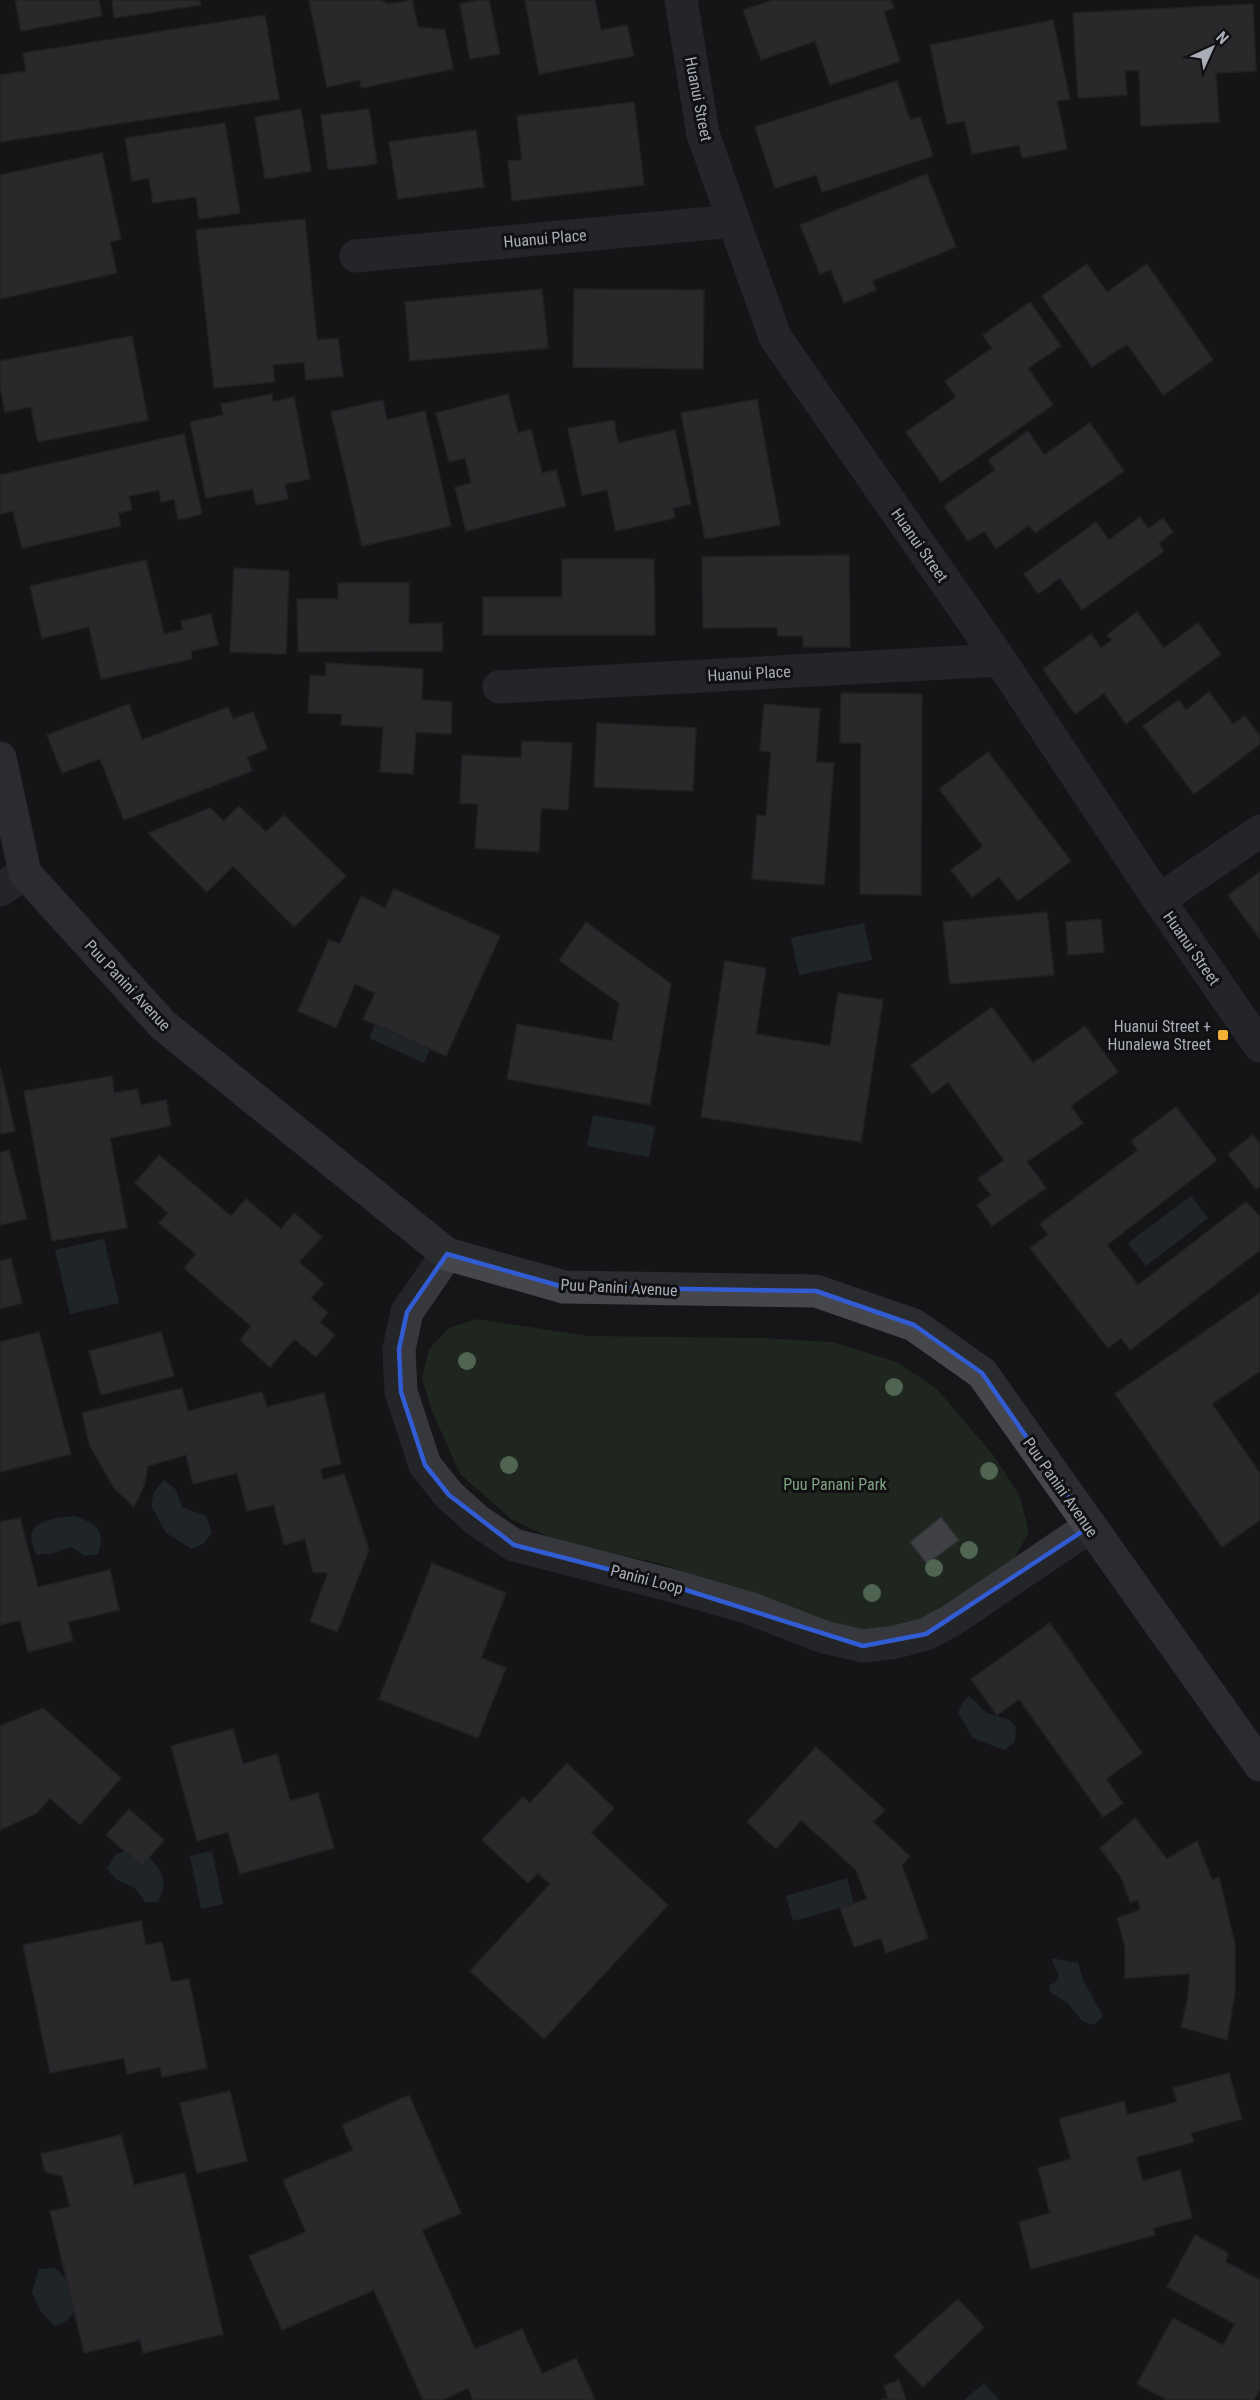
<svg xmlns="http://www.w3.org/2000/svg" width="1260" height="2400" viewBox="0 0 1260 2400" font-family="'Roboto Condensed',sans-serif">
	<rect width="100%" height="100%" fill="#161618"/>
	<path fill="#1e261f" d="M477 1319 588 1336 761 1338 832 1342 897 1362 937 1389 994 1456 1020 1496 1029 1532 1014 1559 966 1594 920 1619 870 1633 822 1622 659 1563 562 1543 511 1519 460 1474 432 1411 422 1378 429 1349 449 1328Z"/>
	<g fill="#2c353c">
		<path d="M864 923 872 960 799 975 791 938Z"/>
		<path d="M380 1014 435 1037 424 1063 369 1038Z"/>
		<path d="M593 1115 655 1126 649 1157 587 1146Z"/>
		<path d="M1191 1196 1208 1218 1146 1266 1128 1243Z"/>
		<path d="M104 1239 119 1303 70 1314 55 1250Z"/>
		<path d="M164 1480 176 1490 182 1507 206 1516 212 1532 203 1544 192 1549 166 1533 151 1505 154 1492Z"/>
		<path d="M75 1516C97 1525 106 1529 98 1554L84 1556C72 1546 72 1545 57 1552 51 1554 43 1554 37 1555 18 1522 51 1518 75 1516Z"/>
		<path d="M969 1696 987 1713 1010 1720 1016 1727 1015 1742 1004 1750 973 1738 958 1713 962 1704Z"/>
		<path d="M139 1849C157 1864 172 1878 158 1902H145L135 1888 117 1880 107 1869 116 1854Z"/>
		<path d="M212 1851 223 1904 201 1909 190 1856Z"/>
		<path d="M847 1878 854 1904 793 1921 786 1896Z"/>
		<path d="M1051 1958 1078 1963 1084 1982 1103 2016 1094 2025 1082 2021 1068 2003 1050 1992 1049 1985 1055 1983 1059 1976Z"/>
		<path d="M54 2268C76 2284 89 2316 54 2326L40 2310 32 2292 39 2269Z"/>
		<path d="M984 2383 999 2400H964Z"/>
	</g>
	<g fill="#404145" stroke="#303034" stroke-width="1.5">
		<path d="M15 0H99L102 16 21 31Z"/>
		<path d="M112 0H200L201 5 114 18Z"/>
		<path d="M309 0H380L388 4 412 0 418 27 445 30 453 69 361 88 360 80 327 87Z"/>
		<path d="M480 0H489L500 54 470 59 460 4Z"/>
		<path d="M525 0H595L601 30 627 25 634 56 539 74Z"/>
		<path d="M773 0H891L894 8 884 12 900 61 830 85 815 41 761 60 743 10Z"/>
		<path d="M1253 4 1256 71 1216 73 1219 122 1141 126 1139 70 1125 71 1127 95 1078 98 1073 13Z"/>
		<path d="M265 15 279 99 0 142V75L26 71 23 53Z"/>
		<path d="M1053 20 1070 99 1057 101 1067 149 1022 158 1019 145 972 154 965 121 947 124 930 45Z"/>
		<path d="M897 81 910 120 920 117 933 156 822 192 816 175 775 188 755 127Z"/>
		<path d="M634 102 644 185 512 201 508 161 522 160 517 116Z"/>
		<path d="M301 109 311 171 265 179 255 117Z"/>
		<path d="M369 109 377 164 328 170 321 115Z"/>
		<path d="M225 123 240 213 199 219 196 197 153 203 149 178 132 181 125 138Z"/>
		<path d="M476 130 484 187 398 199 389 142Z"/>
		<path d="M102 153 121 239 110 242 117 273 0 299V175Z"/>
		<path d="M927 174 956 247 872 281 876 290 844 303 831 270 820 274 800 225Z"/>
		<path d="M305 219 317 340 338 338 343 376 306 380 304 362 273 365 275 382 214 388 196 230Z"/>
		<path d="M1087 264 1107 292 1147 264 1213 360 1163 395 1127 344 1092 367 1042 296Z"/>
		<path d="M542 289 548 348 410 361 405 302Z"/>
		<path d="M574 289 704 290 703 369 573 367Z"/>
		<path d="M1030 302 1061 346 1028 368 1053 405 941 482 906 432 956 397 945 381 992 348 983 335Z"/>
		<path d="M132 336 148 420 38 442 31 407 5 412 0 387V361Z"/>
		<path d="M272 394 273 402 294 397 310 479 285 484 288 499 256 505 253 489 206 498 190 422 223 415 221 404Z"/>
		<path d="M508 394 518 433 531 429 542 473 556 470 566 506 466 531 455 487 471 483 465 458 449 462 436 413Z"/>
		<path d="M757 399 780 525 705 539 681 413Z"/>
		<path d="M383 400 387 420 425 411 451 526 362 546 331 412Z"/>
		<path d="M614 420 618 443 675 430 691 504 673 508 675 518 616 531 607 490 582 495 568 428Z"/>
		<path d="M1090 423 1124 471 1035 533 1029 525 996 549 984 531 968 541 944 506 995 470 988 460 1028 431 1044 455Z"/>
		<path d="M184 434 202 514 178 520 174 499 161 502 159 490 129 496 132 510 118 513 121 526 22 548 13 511 0 514V475Z"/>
		<path d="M1140 517 1148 529 1163 518 1173 532 1159 543 1164 551 1082 610 1060 578 1038 594 1024 574 1096 522 1109 540Z"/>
		<path d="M849 555 850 647H803V636H778L777 627 703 628 702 557Z"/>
		<path d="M562 559H654L655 635H483V597H562Z"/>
		<path d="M146 560 164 634 183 630 181 621 211 614 218 645 191 651 192 659 101 679 89 627 42 638 30 586Z"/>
		<path d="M234 568 289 571 286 654 230 652Z"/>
		<path d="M338 583H409V624L442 623 443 651 298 652 297 599H338Z"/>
		<path d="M1137 612 1164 648 1198 623 1221 654 1126 724 1104 693 1075 714 1043 669 1091 634 1101 648 1112 640 1107 635Z"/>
		<path d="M326 663 423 669 422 700 452 702 451 734 416 732 413 774 380 772 383 727 341 725 342 714 308 713 310 675 326 676Z"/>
		<path d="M1209 692 1233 724 1245 716 1260 736V744L1194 794 1143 726 1179 700 1186 710Z"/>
		<path d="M841 693 922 694 921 895 860 894 861 743H840Z"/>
		<path d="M129 704 142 740 228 707 233 719 253 712 267 749 247 757 252 771 124 820 100 759 62 773 47 735Z"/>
		<path d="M764 704 820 709 816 762 834 763 824 885 752 879 757 815 766 816 771 752 760 751Z"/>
		<path d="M597 723 696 728 693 791 594 787Z"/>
		<path d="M522 741 572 743 568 810 541 808 539 852 475 848 478 804 460 803 462 755 521 758Z"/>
		<path d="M988 752 1071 861 1018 901 999 877 972 897 951 870 983 846 939 789Z"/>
		<path d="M239 806 266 832 284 815 346 876 294 927 233 866 207 892 148 833 210 808 224 821Z"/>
		<path d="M1260 872V939L1228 895Z"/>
		<path d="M394 889 500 936 446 1056 363 1019 375 993 355 984 336 1028 298 1011 329 940 340 944 361 896 385 908Z"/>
		<path d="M1047 912 1054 975 950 984 943 922Z"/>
		<path d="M1101 919 1104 952 1068 955 1066 922Z"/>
		<path d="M586 922 671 984 650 1105 507 1079 517 1024 612 1041 619 1003 559 960Z"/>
		<path d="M725 961 766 968 756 1034 830 1046 838 993 883 1000 861 1142 701 1117Z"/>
		<path d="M992 1007 1033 1063 1085 1026 1118 1072 1071 1106 1083 1123 1027 1162 1046 1188 992 1226 977 1205 991 1195 978 1179 1004 1160 948 1082 932 1094 911 1065Z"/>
		<path d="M0 1067 15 1131 0 1134Z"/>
		<path d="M112 1076 114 1093 137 1089 141 1105 166 1100 171 1126 110 1138 127 1228 52 1241 24 1091Z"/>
		<path d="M1176 1107 1217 1160 1107 1245 1138 1285 1246 1202 1260 1216V1250L1130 1350 1121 1338 1108 1348 1030 1248 1048 1235 1040 1224 1138 1150 1131 1141Z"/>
		<path d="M1253 1135 1260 1144V1186L1256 1189 1228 1154Z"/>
		<path d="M9 1150 27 1219 0 1225V1153Z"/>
		<path d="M159 1155 231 1216 246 1199 281 1229 294 1213 322 1237 299 1262 324 1284 311 1298 328 1313 320 1322 335 1335 316 1357 294 1339 270 1367 240 1340 251 1326 184 1268 196 1254 159 1223 168 1213 135 1183Z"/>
		<path d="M11 1258 22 1303 0 1309V1261Z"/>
		<path d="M1260 1293V1371L1212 1404 1260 1473V1520L1222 1547 1115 1394Z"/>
		<path d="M39 1332 71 1454 0 1472V1342Z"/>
		<path d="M161 1332 174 1376 101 1395 89 1351Z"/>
		<path d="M182 1388 188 1411 262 1392 267 1407 324 1393 341 1464 320 1469 323 1480 344 1474 369 1550 337 1632 310 1621 328 1573 313 1572 305 1539 284 1545 274 1505 247 1511 237 1473 193 1484 186 1455 148 1466 144 1486 134 1507 114 1488 89 1444 82 1413Z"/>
		<path d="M941 1517 959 1540 927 1564 910 1542Z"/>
		<path d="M20 1518 38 1587 110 1570 119 1610 68 1622 73 1641 28 1652 20 1620 0 1625V1522Z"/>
		<path d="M432 1563 506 1593 481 1658 506 1668 478 1738 379 1699Z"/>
		<path d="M1050 1623 1142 1753 1106 1779 1123 1803 1103 1817 1019 1699 997 1715 971 1679Z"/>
		<path d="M43 1708 121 1778 80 1825 50 1798 37 1813 0 1830V1726Z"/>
		<path d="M233 1729 243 1764 277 1754 290 1801 318 1793 334 1848 240 1874 228 1832 197 1841 171 1746Z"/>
		<path d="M816 1747 885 1810 873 1822 910 1856 902 1865 928 1938 886 1953 881 1938 854 1947 840 1908 867 1899 856 1870 801 1820 776 1849 747 1822Z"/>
		<path d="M567 1763 614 1808 591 1833 668 1905 544 2039 470 1971 550 1884 538 1873 528 1883 482 1840 523 1797 530 1803Z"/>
		<path d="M129 1809 164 1840 142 1866 106 1835Z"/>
		<path d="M1135 1818 1167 1859 1197 1841 1212 1880 1219 1877 1235 1944V1992L1227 2040 1181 2027 1187 2002 1190 1974 1125 1978V1946L1117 1918 1140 1910 1138 1900 1130 1902 1121 1877 1100 1848Z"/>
		<path d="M141 1921 146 1945 162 1942 171 1982 189 1979 207 2068 162 2077 160 2067 127 2074 124 2058 50 2073 23 1945Z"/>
		<path d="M1229 2073 1242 2119 1191 2133 1194 2142 1136 2157 1143 2181 1180 2170 1192 2218 1153 2228 1155 2235 1031 2269 1019 2222 1050 2213 1038 2168 1071 2159 1059 2119 1124 2101 1127 2115 1177 2102 1173 2088Z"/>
		<path d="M230 2091 247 2161 197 2173 180 2103Z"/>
		<path d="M409 2095 461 2213 422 2230 475 2349 522 2329 542 2374 576 2358 595 2400H473L468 2388 442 2400H423L374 2290 282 2330 249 2256 306 2232 283 2180 353 2150 342 2125Z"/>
		<path d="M121 2135 134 2185 185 2173 223 2334 143 2353 140 2340 84 2353 50 2211 70 2207 62 2176 45 2172 41 2154Z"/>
		<path d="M1195 2235 1228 2253 1226 2262 1260 2280V2389L1254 2400H1167L1137 2384 1173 2318 1223 2345 1235 2324 1167 2287Z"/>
		<path d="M958 2299 984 2327 923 2387 894 2356Z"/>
		<path d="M899 2380 906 2400H881L888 2398 884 2386Z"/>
	</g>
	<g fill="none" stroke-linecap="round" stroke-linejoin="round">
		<g stroke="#37383d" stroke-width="33">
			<path d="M681 0 703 134 775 337 1000 660 1159 900 1260 1046"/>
			<path d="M356 256 734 221"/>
			<path d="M499 687 1000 660"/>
			<path d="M0 890 25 873"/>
			<path d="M1159 900 1260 831"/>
			<path d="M447 1254 407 1312 399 1349 401 1392 425 1465 449 1495 478 1521 514 1545 670 1585 749 1608 824 1637 863 1646 896 1642 926 1634 952 1620 1089 1527"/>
		</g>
		<path stroke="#45474d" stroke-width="33" d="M0 758 25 873 163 1025 447 1254 564 1287 816 1291 914 1325 982 1373 1260 1765"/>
	</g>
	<g fill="#506452">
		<circle cx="467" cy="1361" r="9"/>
		<circle cx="894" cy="1387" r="9"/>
		<circle cx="509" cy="1465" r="9"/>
		<circle cx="989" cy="1471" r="9"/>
		<circle cx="969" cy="1550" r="9"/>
		<circle cx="934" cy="1568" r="9"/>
		<circle cx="872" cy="1593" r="9"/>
	</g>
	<path d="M0 0H1260V2400H0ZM447 1254 564 1287 816 1291 914 1325 982 1373 1089 1527 926 1634 863 1646 670 1585 514 1545 449 1495 425 1465 401 1392 399 1349 407 1312Z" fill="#161618" fill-opacity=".55" fill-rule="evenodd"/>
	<path fill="none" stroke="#325cd3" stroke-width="4.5" stroke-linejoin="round" d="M447 1254 564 1287 816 1291 914 1325 982 1373 1089 1527 926 1634 863 1646 670 1585 514 1545 449 1495 425 1465 401 1392 399 1349 407 1312Z"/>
	<rect fill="#f2b134" stroke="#111113" stroke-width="2" x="1217" y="1029" width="12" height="12" rx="3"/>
	<g text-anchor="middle" stroke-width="6" stroke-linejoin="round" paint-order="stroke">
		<g font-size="16" fill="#a8adb8" stroke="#111113">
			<text transform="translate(699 99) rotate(79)" y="6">Huanui Street</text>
			<text transform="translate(545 238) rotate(-5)" y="6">Huanui Place</text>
			<text transform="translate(920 545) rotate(55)" y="6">Huanui Street</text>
			<text transform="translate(749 673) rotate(-3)" y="6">Huanui Place</text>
			<text transform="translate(1192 948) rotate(55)" y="6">Huanui Street</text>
			<text transform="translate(128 985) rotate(47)" y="6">Puu Panini Avenue</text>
			<text transform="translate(619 1287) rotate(3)" y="6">Puu Panini Avenue</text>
			<text transform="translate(1061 1487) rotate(55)" y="6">Puu Panini Avenue</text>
			<text transform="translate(647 1579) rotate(15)" y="6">Panini Loop</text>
		</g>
		<g font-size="16" fill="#a8adb8" stroke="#111113" text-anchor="end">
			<text x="1211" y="1032">Huanui Street +<tspan x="1211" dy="18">Hunalewa Street</tspan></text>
		</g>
		<g font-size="16" fill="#7fa381" stroke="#111113">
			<text x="835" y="1490">Puu Panani Park</text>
		</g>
	</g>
	<g transform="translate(1212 48) rotate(45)" stroke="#111113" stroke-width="4.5" paint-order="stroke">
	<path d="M0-4.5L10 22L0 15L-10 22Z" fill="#a8adb8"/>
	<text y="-9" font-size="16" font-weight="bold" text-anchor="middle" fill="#a8adb8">N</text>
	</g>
</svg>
